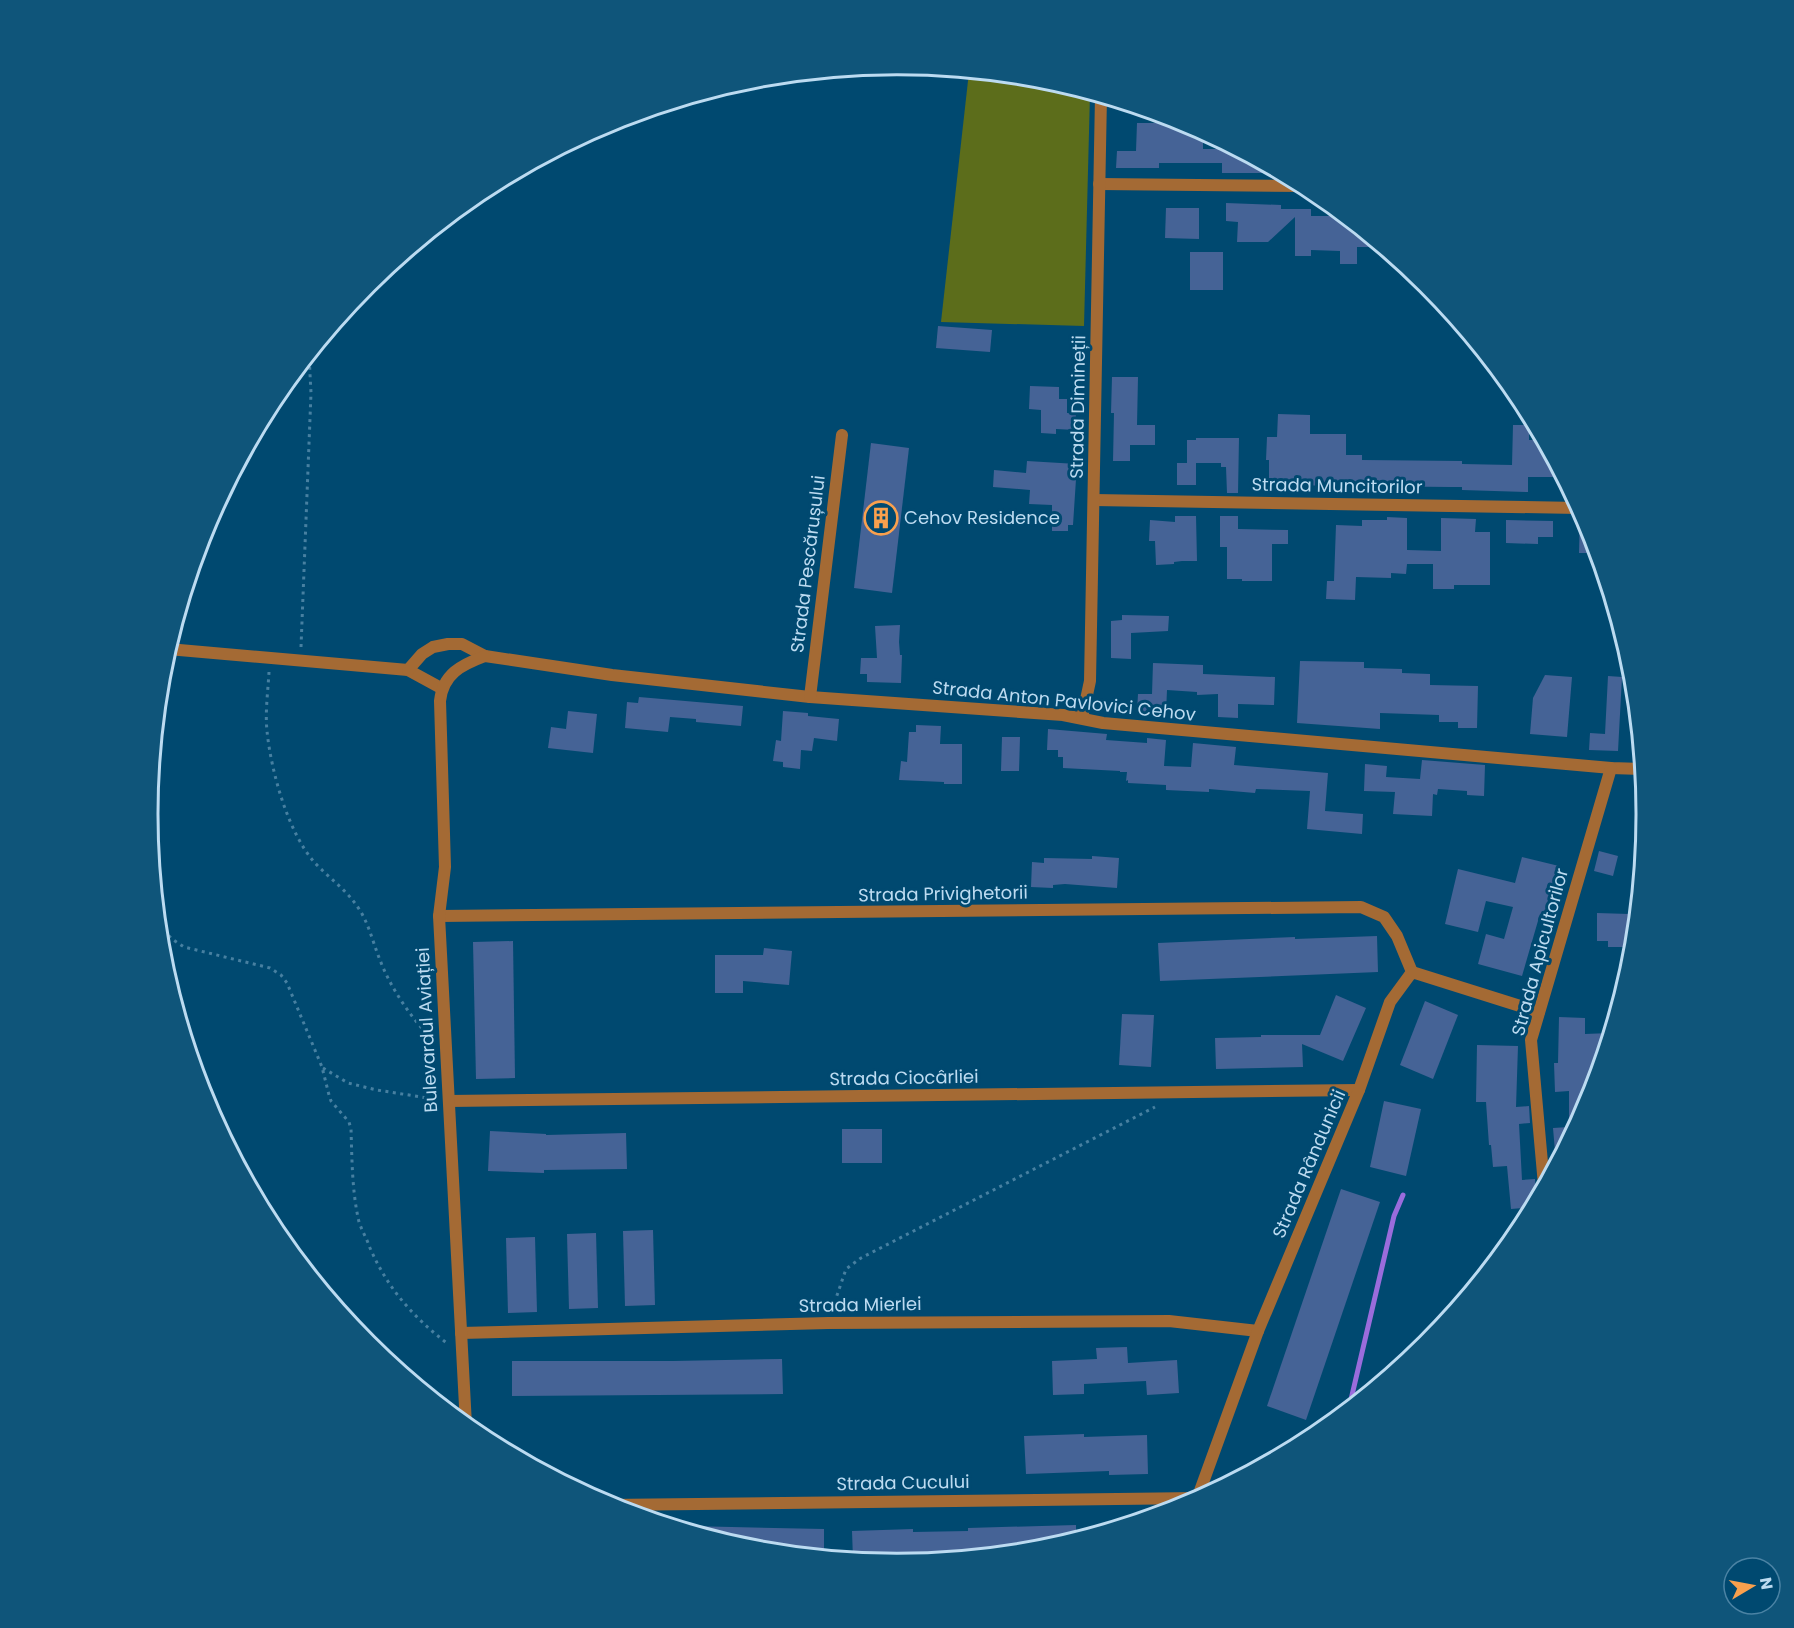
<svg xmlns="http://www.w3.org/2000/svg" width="1794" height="1628" viewBox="0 0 1794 1628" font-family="Poppins,sans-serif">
	<rect width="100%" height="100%" fill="#004970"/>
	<path fill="#5c6d1b" d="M969 72 1044 79 1090 93 1084 326 941 322Z"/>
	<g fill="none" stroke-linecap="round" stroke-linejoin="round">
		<path stroke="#9a6cdc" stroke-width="5" d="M1349 1408 1394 1216 1403 1195"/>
	</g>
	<g fill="#456396">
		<path d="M1137 123H1187L1203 132V149H1235L1280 173H1222V163H1159V168H1116L1117 151H1136Z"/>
		<path d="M1226 203 1281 205V209H1311V216H1345L1382 247H1357V264H1340V251L1311 250V256H1295V217L1268 242H1237L1238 222 1226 221Z"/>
		<path d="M1166 208H1199V239L1165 238Z"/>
		<rect x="1190" y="252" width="33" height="38"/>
		<path d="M938 326 992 330 990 352 936 348Z"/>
		<path d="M1112 377H1138L1137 425H1155V445H1130V461H1113L1114 413H1111Z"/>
		<path d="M1030 386 1059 387V399H1067V413H1076L1075 430 1056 429V434L1041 433V410L1029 409Z"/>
		<path d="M1278 414 1310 415V434H1346V455H1362V460L1462 461V464L1512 465 1513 425H1529V440H1543L1563 477H1528V492L1462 490V487H1450L1269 485V460H1266L1267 437H1277Z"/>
		<path d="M1196 438H1239L1238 493H1227L1226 467H1221V463H1196V485H1177V463H1187V440H1196Z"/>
		<path d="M871 443 909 448 892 593 854 588Z"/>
		<path d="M1027 461 1077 464 1073 525H1068V531H1052V505L1029 504 1030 490 993 487 994 470 1026 473Z"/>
		<path d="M1583 515 1593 537 1592 553H1579L1580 516Z"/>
		<path d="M1175 516H1196L1197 561H1182L1174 562V564L1156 565 1155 541H1149L1150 520 1175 522Z"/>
		<path d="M1220 516H1238V529L1288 530V544H1272V581H1242V579H1227V547H1220Z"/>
		<path d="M1387 517 1407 518V550L1441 551V518L1476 519 1475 532H1490V585H1454V589H1433V564H1407L1406 574 1391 573V578L1356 577 1355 600 1326 599 1327 581H1334L1336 525 1362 526V520H1387Z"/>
		<path d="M1506 520 1553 521V537H1538V544L1506 543Z"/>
		<path d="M1122 615 1169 616 1168 631 1131 633V659L1111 658V621L1122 620Z"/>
		<path d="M900 625 899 642 900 655H902L901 683 867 682V674H860L861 658H877L875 626Z"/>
		<path d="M1300 661 1364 662V668L1402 669V673L1430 674V685L1478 686 1477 728H1458V722H1439V715L1380 713V729L1297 723Z"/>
		<path d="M1153 663 1203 665V674L1275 677 1274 705 1238 704V718L1218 717V694L1197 695V692L1167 690 1166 713 1137 712 1138 694H1152Z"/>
		<path d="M1545 675 1572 677 1567 737 1530 734 1533 698Z"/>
		<path d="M1608 676 1622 677 1618 751 1589 750 1590 733 1605 734Z"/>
		<path d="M639 697 743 706 741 726 696 722V719L670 717 668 732 625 728 627 702 638 703Z"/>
		<path d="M568 711 597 714 593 753 548 748 551 727 566 729Z"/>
		<path d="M783 711 808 713V716L839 719 837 741 814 738 812 751 801 750 800 769 783 767V762L773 761 776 740 781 741Z"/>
		<path d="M916 725 941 726 940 744H962V784H944V782L899 780 901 761 907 762 909 732H916Z"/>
		<path d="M1048 729 1107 734 1106 740 1147 743V738L1166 740 1164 766 1191 767 1193 743 1236 747 1234 765 1328 773 1325 811 1363 814 1362 834 1307 829 1310 791 1256 789 1255 793 1209 789V792L1166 790V785L1128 783V780L1126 781 1127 772H1120V771L1063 768V757H1058V750H1047Z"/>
		<path d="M1002 737H1020L1019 771H1001Z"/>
		<path d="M1422 760 1485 765 1484 796 1467 795V791L1438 789 1437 795 1433 794 1432 816 1393 814 1395 792 1364 791 1365 764 1387 766 1386 777 1420 779Z"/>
		<path d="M1599 851 1618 856 1613 876 1594 871Z"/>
		<path d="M1092 856 1119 858 1117 888 1065 884 1053 885V888L1031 887 1032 862 1044 863V858L1092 859Z"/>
		<path d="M1522 857 1559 866 1547 916 1540 914 1522 976 1478 964 1486 934 1504 939 1513 907 1486 901 1478 932 1445 924 1458 869 1515 883Z"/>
		<path d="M1597 913 1629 914V947H1608V941H1597Z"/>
		<path d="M1377 936 1378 972 1160 981 1158 943 1295 937V939Z"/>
		<path d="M513 941 515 1078 476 1079 473 942Z"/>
		<path d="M764 948 792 951 789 985 743 981V993H715V955H763Z"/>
		<path d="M1336 995 1366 1008 1343 1061 1302 1044 1303 1067 1216 1069 1215 1038 1261 1037V1035H1320Z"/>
		<path d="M1425 1001 1458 1015 1433 1079 1400 1065Z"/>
		<path d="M1122 1014 1154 1015 1151 1067 1119 1065Z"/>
		<path d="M1559 1017 1585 1018V1034L1610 1033 1589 1101 1556 1163 1553 1128 1569 1127V1091L1555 1092 1554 1063H1558Z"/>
		<path d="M1477 1045 1518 1046 1516 1107 1529 1106 1530 1123 1519 1124 1522 1180 1535 1179 1536 1200 1533 1207 1511 1209 1507 1166 1493 1167 1491 1145H1489L1486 1102H1476Z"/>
		<path d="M1384 1101 1421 1109 1406 1176 1370 1167Z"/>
		<rect x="842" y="1129" width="40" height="34"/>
		<path d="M490 1131 546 1134V1135L626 1133 627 1169 544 1170V1173L488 1171Z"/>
		<path d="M1341 1189 1380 1202 1306 1420 1267 1406Z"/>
		<path d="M653 1230 655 1305 625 1306 623 1231Z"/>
		<path d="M596 1233 598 1308 569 1309 567 1234Z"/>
		<path d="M535 1237 537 1312 508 1313 506 1238Z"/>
		<path d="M1127 1347 1128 1363 1177 1360 1179 1393 1147 1395 1146 1381 1084 1384V1394L1053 1395 1052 1361 1097 1359 1096 1348Z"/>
		<path d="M782 1359 783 1394 512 1396V1361H673Z"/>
		<path d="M1084 1434V1437L1147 1435 1148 1474 1109 1475V1471L1026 1474 1024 1436Z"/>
		<path d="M1076 1525V1539L1043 1549 897 1563 853 1559 852 1531 913 1529V1532L968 1531V1528Z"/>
		<path d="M688 1526 824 1529V1556L750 1549 688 1530Z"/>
	</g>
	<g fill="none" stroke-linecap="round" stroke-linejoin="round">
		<g stroke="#4780a1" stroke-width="3" stroke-dasharray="3 4.5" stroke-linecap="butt">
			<path d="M301 647 311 393 309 355"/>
			<path d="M269 672C268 691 265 712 267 731 271 771 288 833 315 863 330 879 347 890 359 909 369 924 373 943 380 960 391 989 411 1017 432 1040"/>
			<path d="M158 925 172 939 184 947 270 968 281 975 287 983 322 1067 329 1095 331 1101 349 1122 351 1129C352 1160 352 1192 359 1222 362 1231 367 1239 370 1248 388 1289 413 1317 448 1344"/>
			<path d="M323 1068 348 1083 377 1090 434 1099"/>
			<path d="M832 1310 846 1269 861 1258 1155 1107"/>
		</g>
		<g stroke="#a46a34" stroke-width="12">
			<path d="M1099 184 1305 186"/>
			<path d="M1094 500 1579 508"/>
			<path d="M168 649 408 670 441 688"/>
			<path d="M408 670 422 654 433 647 448 644H462L485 656 612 675 810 697 1063 715 1103 723 1611 768 1642 769"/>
			<path d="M810 697 842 435"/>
			<path d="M1082 718 1090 681 1101 96"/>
			<path d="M439 916 1361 907 1384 917 1397 936 1412 972"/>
			<path d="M449 1101 1359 1090"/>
			<path d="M1544 1185 1531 1040 1611 768"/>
			<path d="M461 1333 828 1323 1169 1321 1258 1331"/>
			<path d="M466 1425 439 916 445 867 440 701C443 674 461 665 485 656"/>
			<path d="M1197 1499 1258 1331 1359 1090 1390 1002 1412 972 1539 1012"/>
			<path d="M608 1505 1198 1498"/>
		</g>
	</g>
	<defs>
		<g id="building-ring" transform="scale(1.725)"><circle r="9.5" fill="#004970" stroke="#f9a04d" stroke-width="1.5"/><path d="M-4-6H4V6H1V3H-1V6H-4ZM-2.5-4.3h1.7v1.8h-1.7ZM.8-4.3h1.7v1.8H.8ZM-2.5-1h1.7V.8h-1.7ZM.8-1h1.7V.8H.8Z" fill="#f9a04d"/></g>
	</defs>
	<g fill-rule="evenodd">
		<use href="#building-ring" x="881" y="518"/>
	</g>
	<g text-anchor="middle" stroke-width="6" stroke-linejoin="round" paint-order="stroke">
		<g font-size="18" fill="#bcdbf1" stroke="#004970">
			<text transform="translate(1078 407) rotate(-89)" y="6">Strada Dimineții</text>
			<text transform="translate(1337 486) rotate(1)" y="6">Strada Muncitorilor</text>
			<text transform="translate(808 564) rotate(-83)" y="6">Strada Pescărușului</text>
			<text transform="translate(1064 701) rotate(6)" y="6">Strada Anton Pavlovici Cehov</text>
			<text transform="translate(943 894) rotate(-1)" y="6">Strada Privighetorii</text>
			<text transform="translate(1540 952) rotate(-75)" y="6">Strada Apicultorilor</text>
			<text transform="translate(427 1030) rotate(-93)" y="6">Bulevardul Aviației</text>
			<text transform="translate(904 1078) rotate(-1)" y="6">Strada Ciocârliei</text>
			<text transform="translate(1309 1164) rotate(-67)" y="6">Strada Rândunicii</text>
			<text transform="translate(860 1305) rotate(-1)" y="6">Strada Mierlei</text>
			<text transform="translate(903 1483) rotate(-1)" y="6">Strada Cucului</text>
		</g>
		<g font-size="18" fill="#bcdbf1" stroke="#004970" text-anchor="start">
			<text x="904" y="524">Cehov Residence</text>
		</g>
	</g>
	<path d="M0 0H1794V1628H0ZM158 814a739 739 0 1 1 1478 0a739 739 0 1 1-1478 0Z" fill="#0f557a" fill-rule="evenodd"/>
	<path fill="none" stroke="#bcdbf1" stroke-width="3" d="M158 814a739 739 0 1 1 1478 0a739 739 0 1 1-1478 0Z"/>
	<g transform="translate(1752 1586) rotate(80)"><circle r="28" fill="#004970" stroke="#4b83a4" stroke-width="1.5"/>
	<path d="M0-4.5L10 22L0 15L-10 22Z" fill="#f9a04d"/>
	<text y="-9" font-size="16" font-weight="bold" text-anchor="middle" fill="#bcdbf1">N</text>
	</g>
</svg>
